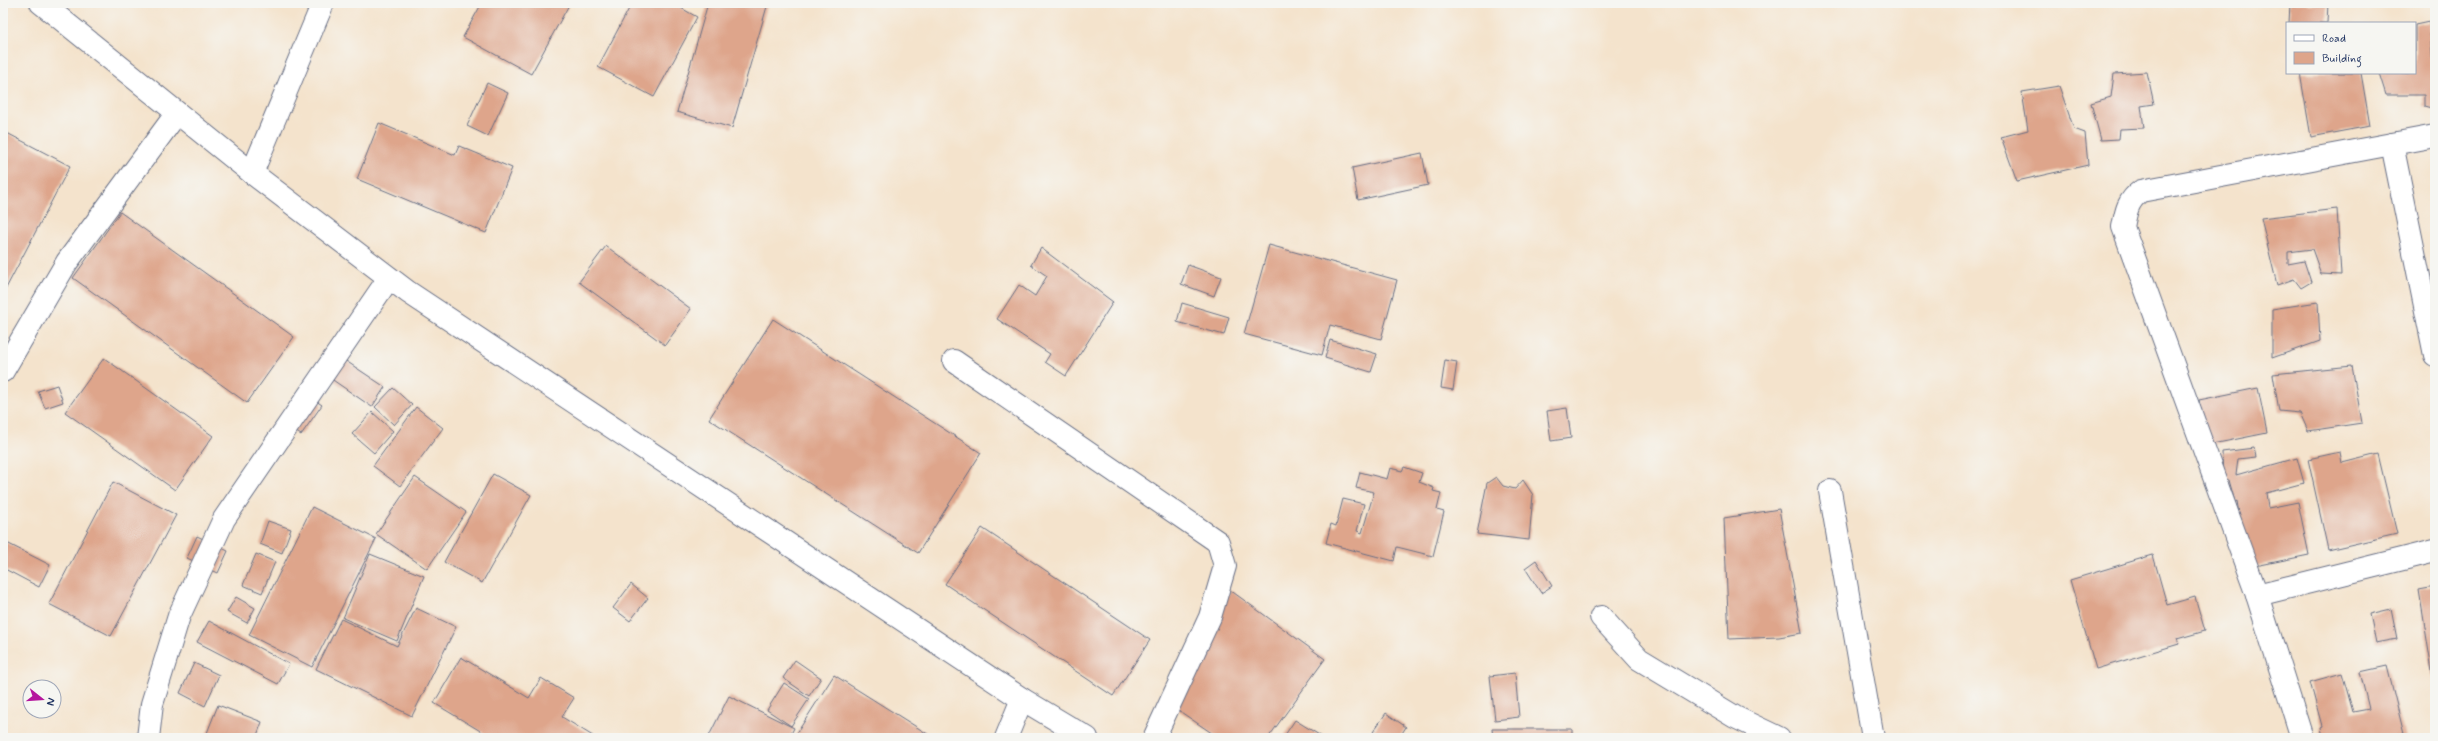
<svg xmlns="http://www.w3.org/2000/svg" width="2438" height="741" viewBox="0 0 2438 741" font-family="Mynerve,sans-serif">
	<rect width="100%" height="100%" fill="#f6f6f2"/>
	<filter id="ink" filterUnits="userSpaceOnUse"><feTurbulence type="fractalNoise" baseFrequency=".025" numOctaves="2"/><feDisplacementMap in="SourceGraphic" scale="8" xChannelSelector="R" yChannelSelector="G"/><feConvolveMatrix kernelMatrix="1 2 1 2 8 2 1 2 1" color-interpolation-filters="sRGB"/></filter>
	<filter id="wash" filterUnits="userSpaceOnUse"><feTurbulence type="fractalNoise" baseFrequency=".012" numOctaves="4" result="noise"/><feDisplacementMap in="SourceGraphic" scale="16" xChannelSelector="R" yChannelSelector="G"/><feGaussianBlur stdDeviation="0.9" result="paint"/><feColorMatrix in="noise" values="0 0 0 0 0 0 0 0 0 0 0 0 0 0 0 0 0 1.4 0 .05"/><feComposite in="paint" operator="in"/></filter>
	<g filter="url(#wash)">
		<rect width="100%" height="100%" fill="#f4e3cc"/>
		<g id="blocks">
			<g fill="#dea58b">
				<path d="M482 3H570L531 74 463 37Z"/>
				<path d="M632 3H672L697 17 654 97 598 67Z"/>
				<path d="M708 3H768L732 128 677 112Z"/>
				<path d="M2290 3H2328L2327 23H2289Z"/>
				<path d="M2429 22 2435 88V109L2424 106V95H2386L2379 73H2415V25Z"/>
				<path d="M2147 72 2154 104 2141 106 2144 128 2120 129 2119 139 2101 140 2091 103 2111 97 2114 74Z"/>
				<path d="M2300 73H2361L2370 126 2311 137Z"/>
				<path d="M487 83 508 93 488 136 467 126Z"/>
				<path d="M2059 86 2074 129 2085 133 2088 165 2017 181 2001 137 2028 130 2022 92Z"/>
				<path d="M379 123 455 155 459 146 512 168 486 233 357 179Z"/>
				<path d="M7 133 70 166 3 294V141Z"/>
				<path d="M1422 153 1428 185 1358 200 1352 168Z"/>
				<path d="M2337 209 2341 275 2321 274 2312 249 2288 252V264L2304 261 2311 282 2301 288 2294 279 2277 285 2261 218Z"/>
				<path d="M120 212 294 337 247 403 73 278Z"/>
				<path d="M1269 245 1397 280 1381 339 1330 325 1322 355 1244 334Z"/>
				<path d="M606 246 691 309 665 345 579 282Z"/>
				<path d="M1041 248 1113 302 1066 376 1045 362 1050 354 997 319 1019 285 1035 296 1047 276 1031 265Z"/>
				<path d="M1188 265 1221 277 1214 296 1181 284Z"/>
				<path d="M2318 302 2320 341 2272 358V309Z"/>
				<path d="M1182 303 1229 317 1224 335 1177 322Z"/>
				<path d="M773 319 981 453 918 553 709 419Z"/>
				<path d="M1330 340 1377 354 1371 372 1325 358Z"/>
				<path d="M340 357 385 387 372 407 327 376Z"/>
				<path d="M104 358 213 436 175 490 65 412Z"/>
				<path d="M1445 360 1457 362 1453 390 1441 388Z"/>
				<path d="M2352 366 2362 423 2308 431 2300 413 2279 411 2273 374Z"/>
				<path d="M57 385 63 402 45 408 38 391Z"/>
				<path d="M393 388 412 405 394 425 375 407Z"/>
				<path d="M2258 388 2267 433 2208 445 2199 400Z"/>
				<path d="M303 392 322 405 301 435 283 423Z"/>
				<path d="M416 407 443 428 400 486 373 466Z"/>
				<path d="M1567 408 1571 438 1551 441 1547 411Z"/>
				<path d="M372 412 393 431 374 453 352 434Z"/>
				<path d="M2254 448 2256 457 2238 459 2236 475 2297 458 2304 483 2266 493 2268 508 2298 502 2309 555 2241 569 2230 516 2239 514 2237 501 2235 502 2229 480 2223 479 2222 452Z"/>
				<path d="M2340 452 2342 463 2378 454 2397 534 2328 550 2308 459Z"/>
				<path d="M1404 467 1422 473 1419 482 1434 488 1433 491 1441 493 1437 510 1444 512 1433 556 1397 547 1394 561 1326 543 1331 524 1336 526 1343 499 1364 504 1357 531 1362 533 1374 492 1356 488 1360 472 1387 479 1390 468 1402 471Z"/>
				<path d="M493 474 531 495 482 583 444 562Z"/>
				<path d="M415 477 466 512 427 569 376 534Z"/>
				<path d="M1496 477 1503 486 1515 489 1523 480 1533 495 1529 540 1477 534 1487 483Z"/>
				<path d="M113 482 176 515 111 636 49 604Z"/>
				<path d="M312 507 376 539 312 667 249 635Z"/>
				<path d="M1779 509 1802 633 1779 637 1729 639 1724 518Z"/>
				<path d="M268 521 291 529 282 553 260 544Z"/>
				<path d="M982 528 1150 640 1113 696 945 584Z"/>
				<path d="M197 536 228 551 218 573 187 558Z"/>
				<path d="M3 541 50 565 39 587 3 568Z"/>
				<path d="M256 554 275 562 262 593 243 585Z"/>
				<path d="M370 554 424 576 397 641 343 618Z"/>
				<path d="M2153 555 2167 605 2195 597 2205 631 2177 639 2179 644 2096 669 2070 580Z"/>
				<path d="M1536 560 1552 586 1541 593 1525 568Z"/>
				<path d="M631 584 648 598 630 621 613 608Z"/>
				<path d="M2435 587V684H2434L2419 590Z"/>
				<path d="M1230 590 1325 659 1268 738H1219L1175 708Z"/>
				<path d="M236 597 255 608 247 623 227 612Z"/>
				<path d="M416 608 456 627 412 716 316 669 341 619 397 646Z"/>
				<path d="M2391 609 2397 639 2376 643 2370 614Z"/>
				<path d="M209 621 289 664 278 684 197 642Z"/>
				<path d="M461 657 529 698 541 678 574 698 562 717 596 738H492L434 703Z"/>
				<path d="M795 660 821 678 809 696 783 678Z"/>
				<path d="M194 663 219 675 205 706 180 693Z"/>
				<path d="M2387 666 2405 738H2322L2320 727 2322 726 2310 682 2342 673 2353 712 2369 709 2360 672Z"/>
				<path d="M1515 673 1519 717 1495 720 1490 676Z"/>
				<path d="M834 675 934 738H798L795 736Z"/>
				<path d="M784 683 809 699 791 726 767 710Z"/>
				<path d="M729 696 794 728 789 738H708Z"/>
				<path d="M218 705 262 722 256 738H205Z"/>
				<path d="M1386 713 1406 727 1399 738H1381L1373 732Z"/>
				<path d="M1295 720 1324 738H1283Z"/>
				<path d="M1492 729H1572V738H1493Z"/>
			</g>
		</g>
	</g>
	<g filter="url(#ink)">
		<use href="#blocks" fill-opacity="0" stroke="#676e84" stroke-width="1"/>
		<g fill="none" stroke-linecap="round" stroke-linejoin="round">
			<g stroke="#676e84" stroke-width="24">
				<g id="minor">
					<path d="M41 3 252 173 408 292 1022 699 1087 738"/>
					<path d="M2435 136 2392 144 2435 355"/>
					<path d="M252 173 323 3"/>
					<path d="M954 361 1218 542 1225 566 1210 617 1154 738"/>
					<path d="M3 371 67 262 177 113"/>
					<path d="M1830 491 1873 738"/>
					<path d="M2257 595 2435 551"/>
					<path d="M1601 617 1639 659 1735 717 1779 738"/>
					<path d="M148 738 152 704 179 616 224 519 389 278"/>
					<path d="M1006 738 1022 699"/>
					<path d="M2302 738 2257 595 2123 227C2126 211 2128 200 2141 191L2392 144"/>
				</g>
			</g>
			<use href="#minor" stroke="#fff" stroke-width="22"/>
		</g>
	</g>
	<rect width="2438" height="741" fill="none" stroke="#f6f6f2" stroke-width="16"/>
	<rect x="2286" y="22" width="130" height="52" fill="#f6f6f2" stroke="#9ea6b7"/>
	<rect x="2294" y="35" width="20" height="6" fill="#ffffff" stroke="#9ea6b7"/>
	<text x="2322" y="42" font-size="12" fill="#1b2f5e">Road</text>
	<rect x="2294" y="52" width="20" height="12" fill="#dea58b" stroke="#9ea6b7"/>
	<text x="2322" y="62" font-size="12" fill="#1b2f5e">Building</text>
	<g transform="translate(42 699) rotate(107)"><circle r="19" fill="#f6f6f2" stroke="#9ea6b7"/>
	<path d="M0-3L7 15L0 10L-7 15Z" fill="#b5179e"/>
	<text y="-6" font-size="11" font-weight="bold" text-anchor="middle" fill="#1b2f5e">N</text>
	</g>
</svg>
